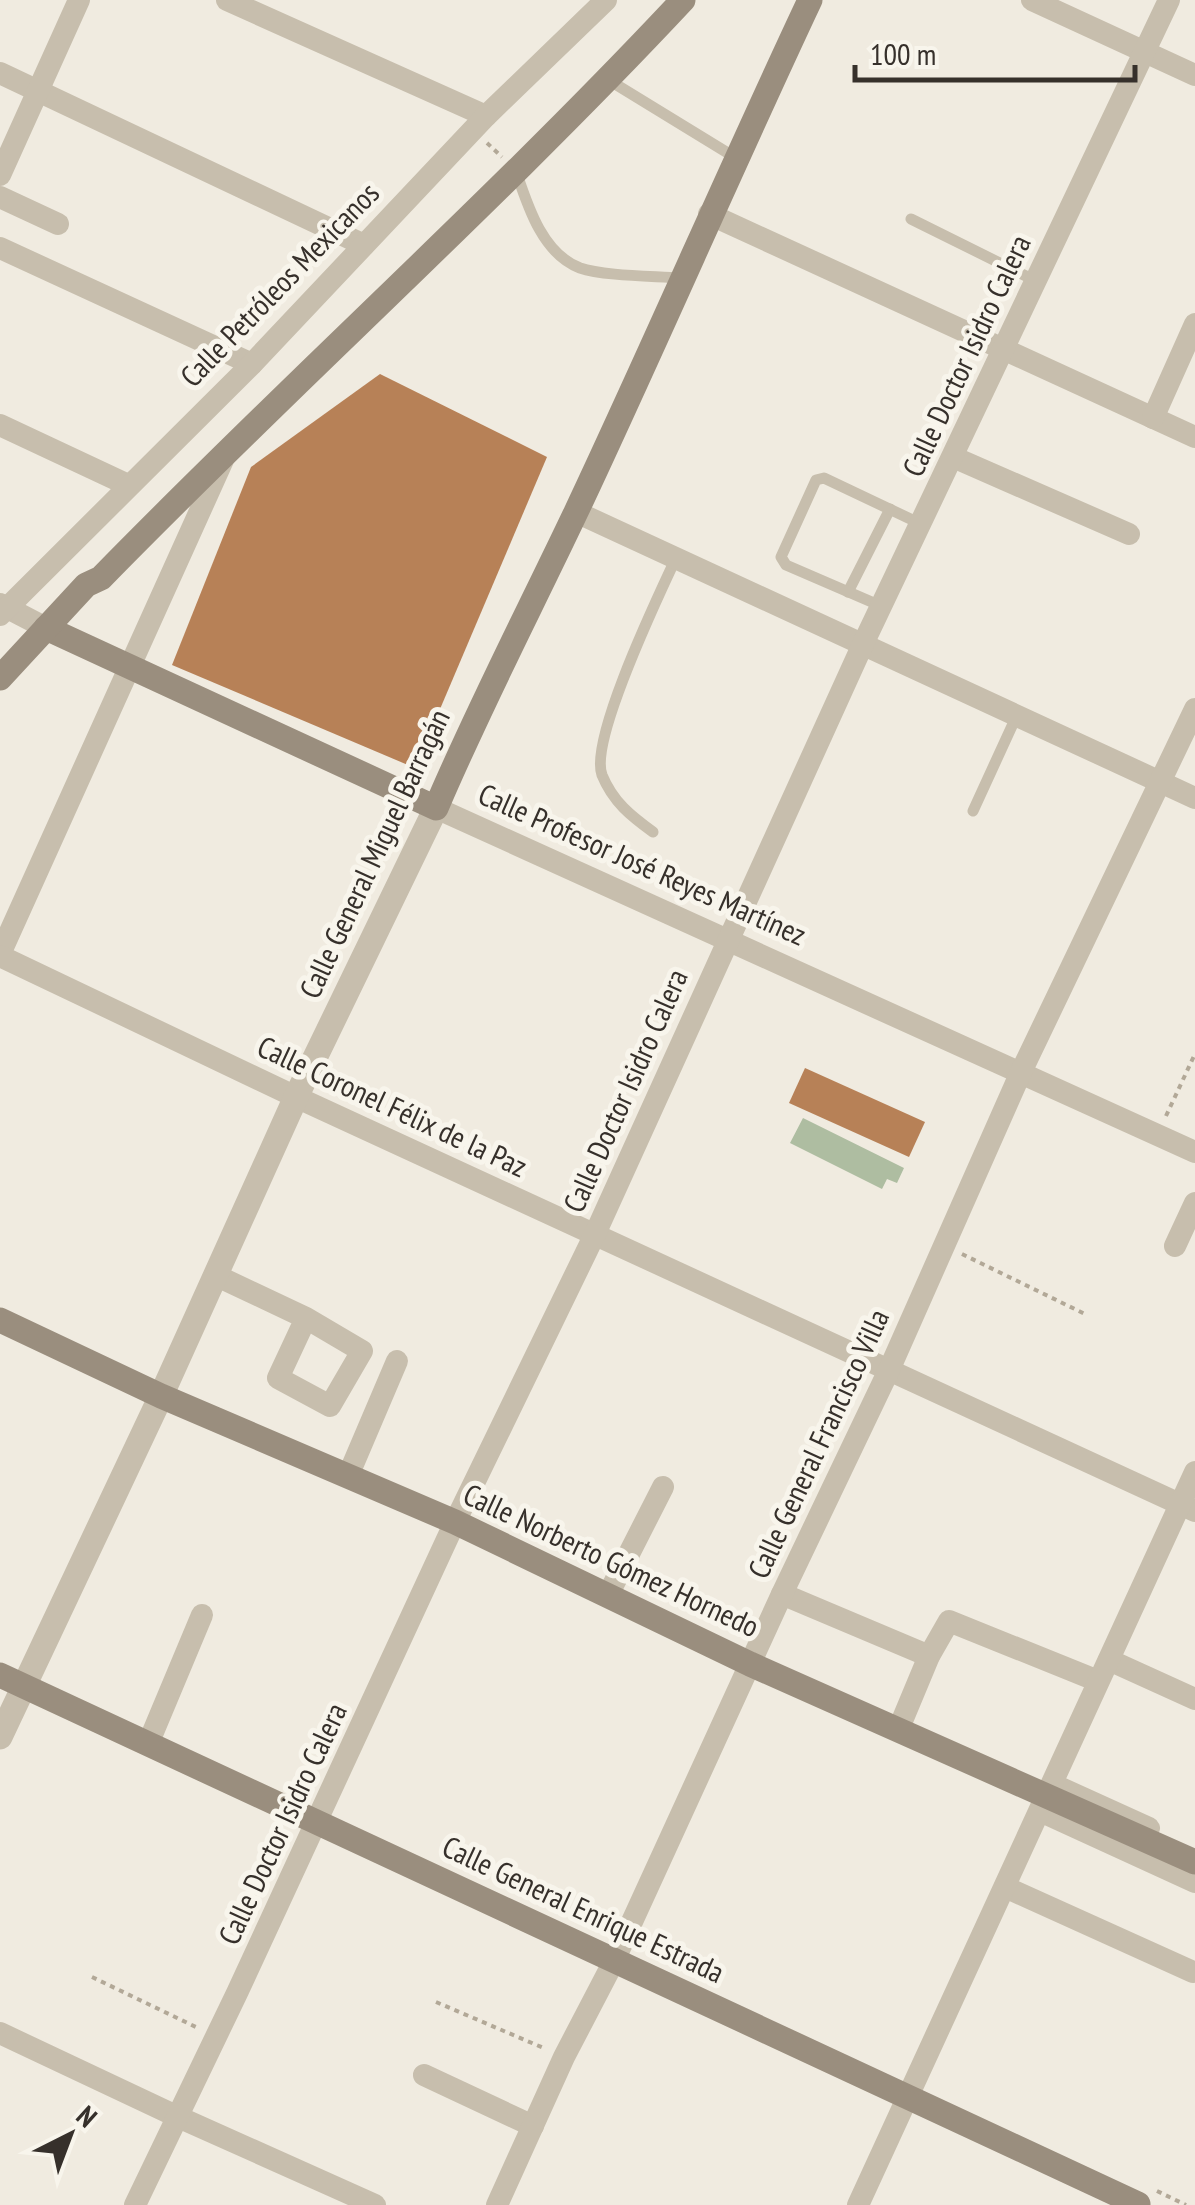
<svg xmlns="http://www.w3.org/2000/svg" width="1195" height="2205" viewBox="0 0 1195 2205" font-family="'PT Sans Narrow',sans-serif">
	<rect width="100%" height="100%" fill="#f0ebe0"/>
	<path fill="#aebda1" d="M803 1118 904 1168 897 1183 887 1179 882 1189 790 1143Z"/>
	<g fill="#b78157">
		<path d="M380 374 547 457 415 768 172 665 251 467Z"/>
		<path d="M805 1068 925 1122 909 1157 789 1103Z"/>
	</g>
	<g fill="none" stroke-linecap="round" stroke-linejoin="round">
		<g stroke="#b2a897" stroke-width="4" stroke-dasharray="5 5" stroke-linecap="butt">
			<path d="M487 143 502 157"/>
			<path d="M1166 1116 1194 1056"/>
			<path d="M962 1254 1087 1315"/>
			<path d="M92 1977 198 2028"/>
			<path d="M436 2002 546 2049"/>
			<path d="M1157 2191 1186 2205"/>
		</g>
		<g stroke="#c7bead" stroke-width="11">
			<path d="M607 79 736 158"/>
			<path d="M517 174C528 207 543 254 580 268 603 276 654 276 680 278"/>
			<path d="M911 219 1036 281"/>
			<path d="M848 592 890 509"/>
			<path d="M881 606 786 565 781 557 816 480 824 478 921 524"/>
			<path d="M973 811 1017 715"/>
			<path d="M653 832C631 816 613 802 602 775 589 740 658 597 676 558"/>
		</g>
		<g stroke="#c7bead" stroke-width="22">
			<path d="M227 0 486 116"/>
			<path d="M1032 0 1195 75"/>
			<path d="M0 73 364 245"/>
			<path d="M0 175 79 0"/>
			<path d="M0 197 58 224"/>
			<path d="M709 214 1195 437"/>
			<path d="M0 248 252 364"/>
			<path d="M1153 418 1195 324"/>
			<path d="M0 425 128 485"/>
			<path d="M953 457 1129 534"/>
			<path d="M576 512 1195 798"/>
			<path d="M0 604 46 628"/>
			<path d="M0 615 252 364 486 116 606 0"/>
			<path d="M436 808 1195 1152"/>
			<path d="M0 954 223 460"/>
			<path d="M0 956 296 1097 1195 1511"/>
			<path d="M1175 1246 1195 1203"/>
			<path d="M215 1275 306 1318 362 1351 330 1406 278 1378 306 1318"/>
			<path d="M348 1476 397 1361"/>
			<path d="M782 1594 929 1656"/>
			<path d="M608 1595 663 1487"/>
			<path d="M1109 1660 1195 1699"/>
			<path d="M899 1728 929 1656 949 1621 1098 1681"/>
			<path d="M148 1744 202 1615"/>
			<path d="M1052 1784 1149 1828"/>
			<path d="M1040 1811 1195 1882"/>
			<path d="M1005 1887 1193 1972"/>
			<path d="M0 2033 176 2116 375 2205"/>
			<path d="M424 2075 533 2126"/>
			<path d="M135 2205 237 1993 455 1522 595 1234 863 644 1169 0"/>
			<path d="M497 2205 564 2057 614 1961 782 1594 889 1370 1021 1072 1195 709"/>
			<path d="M858 2205 1195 1472"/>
		</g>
		<path stroke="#c7bead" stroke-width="25" d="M0 1737 161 1396 296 1097 436 808"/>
		<g stroke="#9a8e7e" stroke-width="25">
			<path d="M46 628 436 808C479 707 529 611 576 512 656 342 730 170 810 0"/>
			<path d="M0 678 86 585 101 578C292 382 496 200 683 0"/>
			<path d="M0 1320 161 1396 455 1522 750 1664 1195 1862"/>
			<path d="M0 1675 1138 2204"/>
		</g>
	</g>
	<g text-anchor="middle" stroke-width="10" stroke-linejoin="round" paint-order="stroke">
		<g font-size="30" fill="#36302b" stroke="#f8f5ec">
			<text transform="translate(280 285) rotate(-46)" y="10">Calle Petróleos Mexicanos</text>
			<text transform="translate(967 356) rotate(-65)" y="10">Calle Doctor Isidro Calera</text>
			<text transform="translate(375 854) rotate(-65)" y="10">Calle General Miguel Barragán</text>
			<text transform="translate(642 865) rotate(24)" y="10">Calle Profesor José Reyes Martínez</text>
			<text transform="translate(626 1091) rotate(-66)" y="10">Calle Doctor Isidro Calera</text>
			<text transform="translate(392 1107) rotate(25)" y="10">Calle Coronel Félix de la Paz</text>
			<text transform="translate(819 1444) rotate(-65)" y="10">Calle General Francisco Villa</text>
			<text transform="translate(611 1561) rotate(25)" y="10">Calle Norberto Gómez Hornedo</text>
			<text transform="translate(283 1824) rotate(-65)" y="10">Calle Doctor Isidro Calera</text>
			<text transform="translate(583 1910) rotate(25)" y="10">Calle General Enrique Estrada</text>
		</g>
	</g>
	<g transform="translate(70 2135) rotate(42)" stroke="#f8f5ec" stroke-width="8" paint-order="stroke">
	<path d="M0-8L18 38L0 25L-18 38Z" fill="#36302b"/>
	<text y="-15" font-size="28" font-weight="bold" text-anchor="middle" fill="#36302b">N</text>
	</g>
	<path d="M855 65v15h280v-15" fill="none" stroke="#36302b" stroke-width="5"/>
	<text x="870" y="65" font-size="30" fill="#36302b" stroke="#f8f5ec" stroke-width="8" paint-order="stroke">100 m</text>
</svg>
